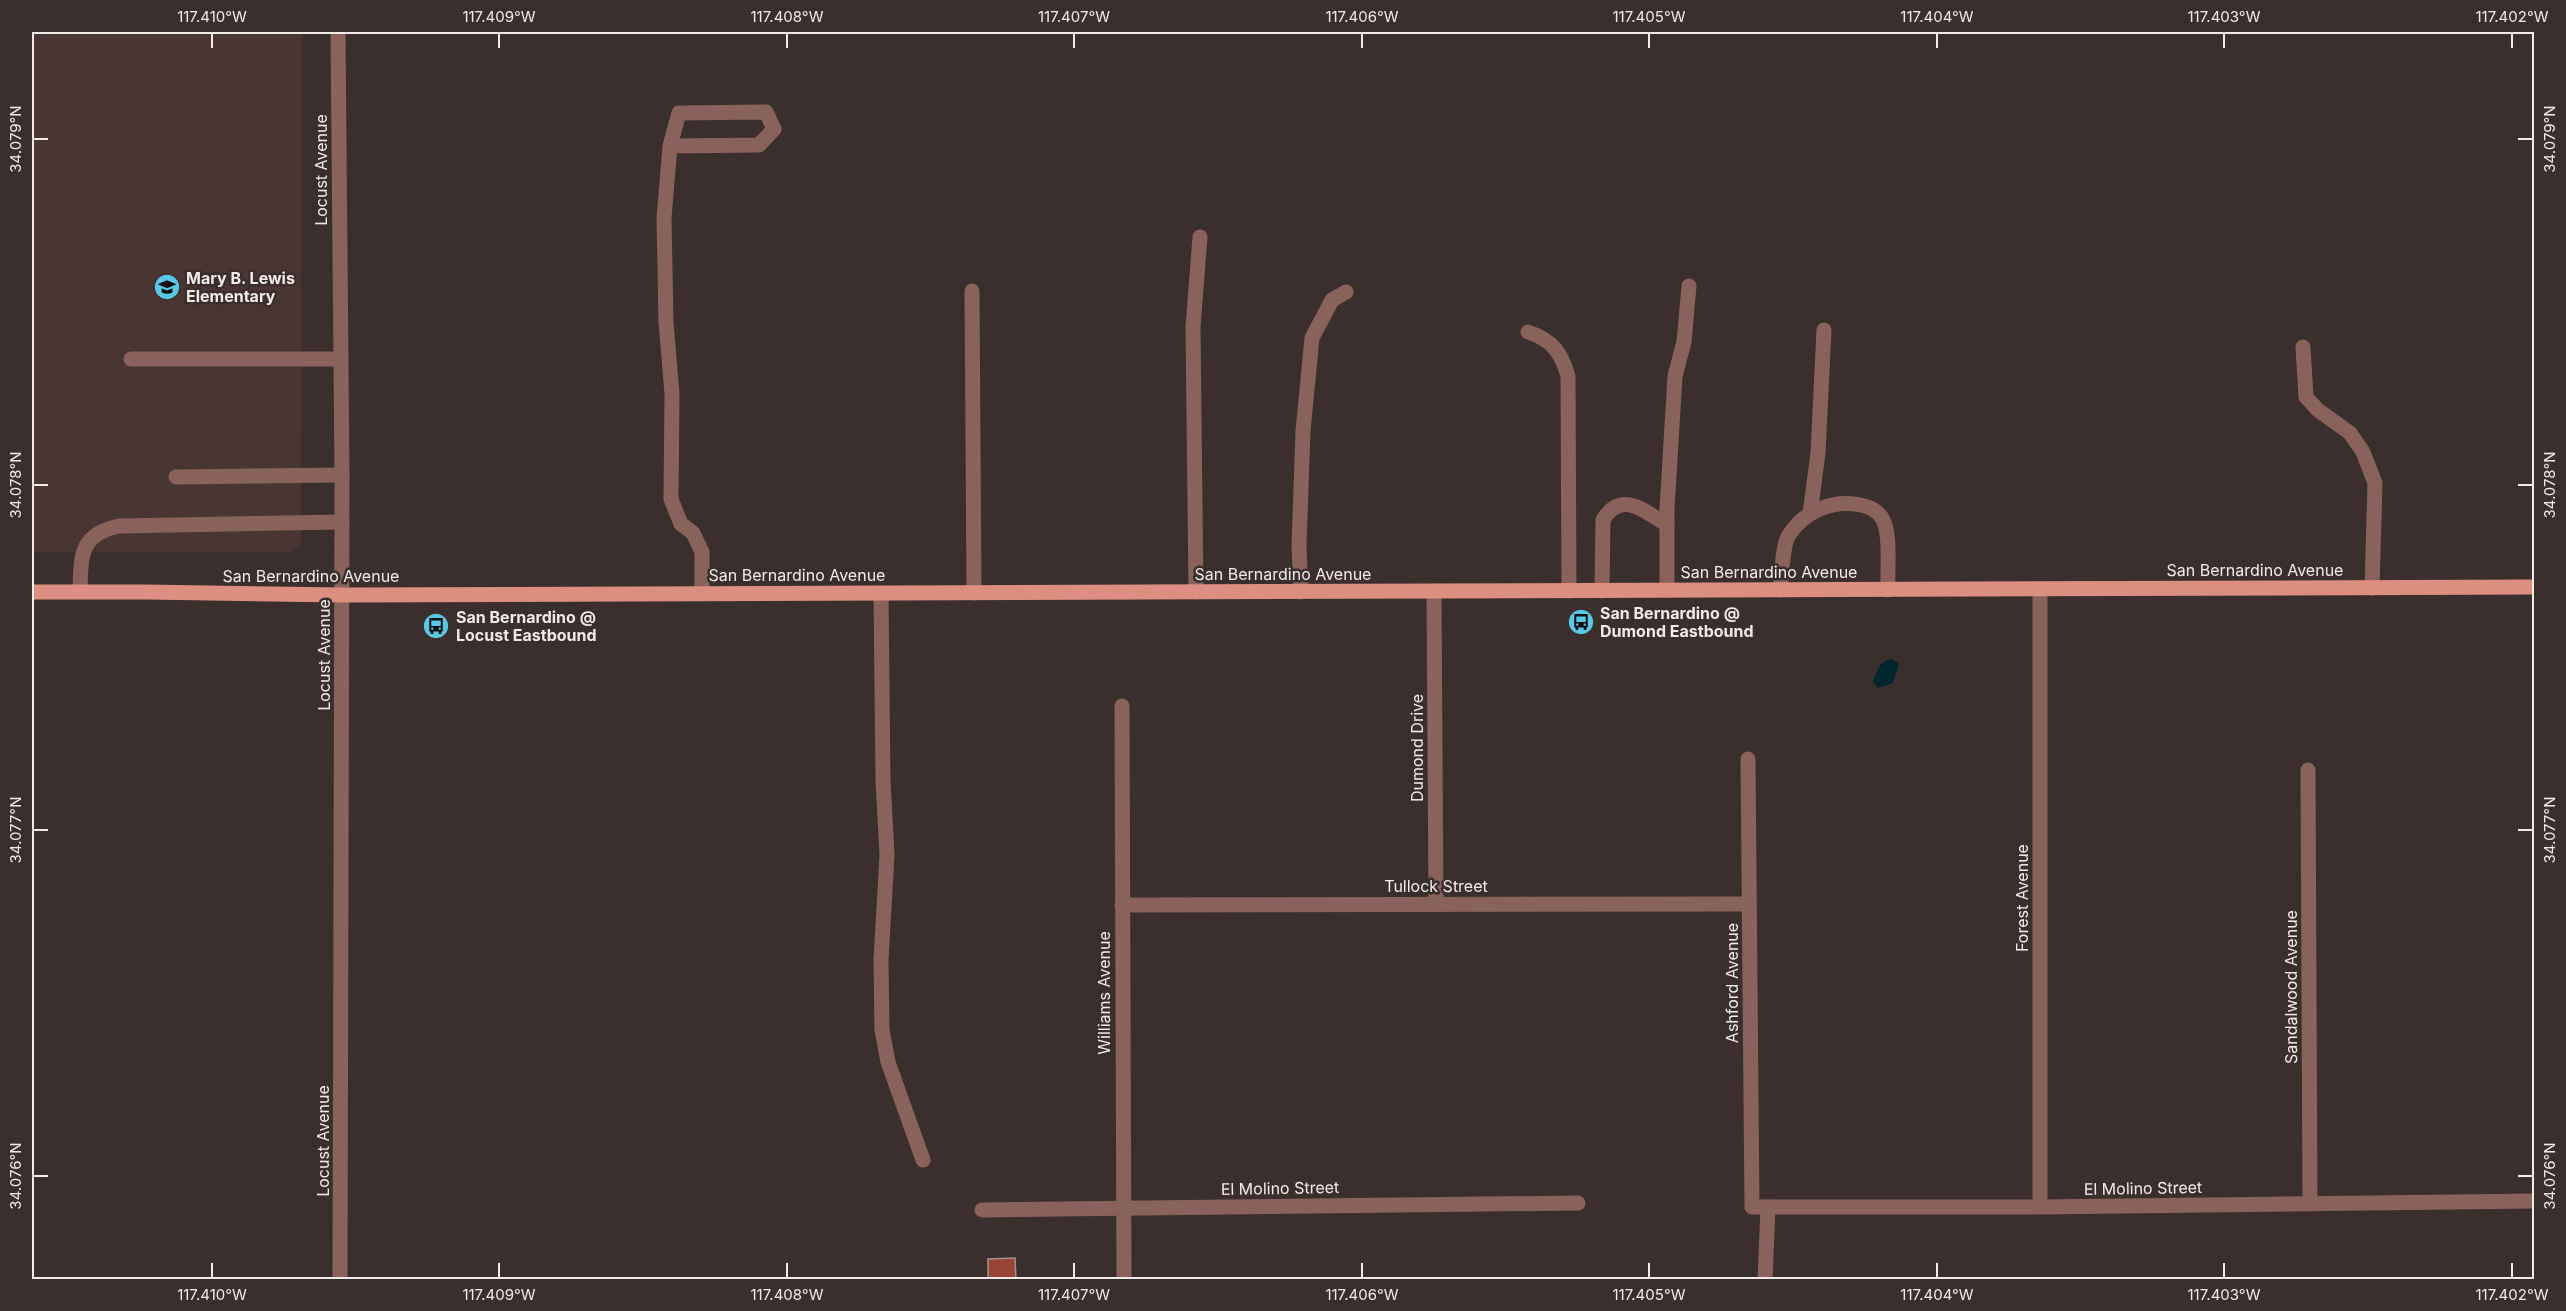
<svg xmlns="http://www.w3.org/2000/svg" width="2566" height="1311" viewBox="0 0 2566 1311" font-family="Inter,sans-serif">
	<rect width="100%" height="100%" fill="#3b2f2d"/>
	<path fill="#493632" d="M32 32H302L301 543 292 552H32Z"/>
	<path fill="#002730" d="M1891 659 1899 663 1893 683 1878 688 1873 682C1878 670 1877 663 1891 659Z"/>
	<path fill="#984537" stroke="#a39491" stroke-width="1.5" d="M1015 1258 1016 1280H988V1259Z"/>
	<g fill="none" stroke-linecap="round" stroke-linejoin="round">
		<g stroke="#88625b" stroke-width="15">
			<path d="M338 32 342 475 340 1280"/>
			<path d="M670 146 759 145 774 129 766 112 679 113 670 146 664 218 666 322 672 394 671 499 681 524 693 533 702 552V593"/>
			<path d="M972 291 974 593"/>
			<path d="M1528 332C1552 340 1561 352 1568 376L1569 591"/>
			<path d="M2303 347 2306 397 2318 410 2350 433 2363 452 2375 483 2372 588"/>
			<path d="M131 359H341"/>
			<path d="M176 477 342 475"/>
			<path d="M1810 514 1818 453 1824 330"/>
			<path d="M1667 590V509L1675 376 1684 342 1689 286"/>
			<path d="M1780 590C1782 577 1782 545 1789 535 1804 511 1833 499 1861 505 1870 507 1879 511 1883 520 1891 535 1887 572 1888 590"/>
			<path d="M1434 591 1436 904"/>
			<path d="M1602 591 1603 520C1621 489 1646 512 1667 525"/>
			<path d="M80 592C81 557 79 534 119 526L342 522"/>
			<path d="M1196 592 1193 327 1200 237"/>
			<path d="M1301 592 1299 546 1303 431 1312 338 1332 300 1346 292"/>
			<path d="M881 593 883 780 887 855 881 960 882 1030 888 1062 923 1160"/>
			<path d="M1122 706 1124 1280"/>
			<path d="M1748 759 1752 1207H2040L2534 1201"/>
			<path d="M2308 770 2310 1204"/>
			<path d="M1122 905 1749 904"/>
			<path d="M2040 1207V589"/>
			<path d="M982 1210 1578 1203"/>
			<path d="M1765 1280 1768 1207"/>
		</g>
		<path stroke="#dc8f80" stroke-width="15" d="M32 592H146L342 595 2534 587"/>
	</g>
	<path fill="none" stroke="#f2eae9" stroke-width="2" d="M212 33V48M499 33V48M787 33V48M1074 33V48M1362 33V48M1649 33V48M1937 33V48M2224 33V48M2512 33V48M33 139H48M2518 139H2533M33 485H48M2518 485H2533M33 830H48M2518 830H2533M33 1176H48M2518 1176H2533M212 1263V1278M499 1263V1278M787 1263V1278M1074 1263V1278M1362 1263V1278M1649 1263V1278M1937 1263V1278M2224 1263V1278M2512 1263V1278"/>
	<defs>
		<g id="school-disc" transform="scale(1.35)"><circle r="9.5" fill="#58c8e4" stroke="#3b2f2d"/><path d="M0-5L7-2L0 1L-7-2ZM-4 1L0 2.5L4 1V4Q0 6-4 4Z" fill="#111"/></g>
		<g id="bus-disc" transform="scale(1.35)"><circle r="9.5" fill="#58c8e4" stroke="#3b2f2d"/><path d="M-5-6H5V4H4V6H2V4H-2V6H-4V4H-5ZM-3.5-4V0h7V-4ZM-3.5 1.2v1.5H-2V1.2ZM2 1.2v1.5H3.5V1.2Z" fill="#111"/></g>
	</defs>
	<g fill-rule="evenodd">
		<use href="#school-disc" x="167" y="287"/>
		<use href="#bus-disc" x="1581" y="622"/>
		<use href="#bus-disc" x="436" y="626"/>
	</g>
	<g text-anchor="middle" stroke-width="5" stroke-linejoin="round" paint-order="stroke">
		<g font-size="16" fill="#f2eae9" stroke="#3b2f2d">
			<text transform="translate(321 170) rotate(-90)" y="6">Locust Avenue</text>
			<text x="2255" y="576">San Bernardino Avenue</text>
			<text x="1769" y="578">San Bernardino Avenue</text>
			<text x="1283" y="580">San Bernardino Avenue</text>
			<text x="797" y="581">San Bernardino Avenue</text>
			<text x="311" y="582">San Bernardino Avenue</text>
			<text transform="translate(324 655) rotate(-90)" y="6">Locust Avenue</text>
			<text transform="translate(1417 748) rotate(-90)" y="6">Dumond Drive</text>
			<text x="1436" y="892">Tullock Street</text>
			<text transform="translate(2022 898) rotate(-90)" y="6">Forest Avenue</text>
			<text transform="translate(1732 983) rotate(-90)" y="6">Ashford Avenue</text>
			<text transform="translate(2291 987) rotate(-90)" y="6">Sandalwood Avenue</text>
			<text transform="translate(1104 993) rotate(-90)" y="6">Williams Avenue</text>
			<text transform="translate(323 1141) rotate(-90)" y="6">Locust Avenue</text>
			<text transform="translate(1280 1188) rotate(-1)" y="6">El Molino Street</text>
			<text transform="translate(2143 1188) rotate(-1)" y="6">El Molino Street</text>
		</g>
		<g font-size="16" font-weight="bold" fill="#f2eae9" stroke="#3b2f2d" text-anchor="start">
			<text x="186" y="284">Mary B. Lewis<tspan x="186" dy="18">Elementary</tspan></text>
			<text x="1600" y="619">San Bernardino @<tspan x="1600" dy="18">Dumond Eastbound</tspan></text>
			<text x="456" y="623">San Bernardino @<tspan x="456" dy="18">Locust Eastbound</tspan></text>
		</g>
	</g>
	<rect width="2566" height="1311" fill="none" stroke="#3b2f2d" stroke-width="66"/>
	<rect x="33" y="33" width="2500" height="1245" fill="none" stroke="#f2eae9" stroke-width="2"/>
	<g font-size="15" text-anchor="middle" fill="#f2eae9">
		<text x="212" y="22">117.410°W</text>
		<text x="499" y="22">117.409°W</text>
		<text x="787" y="22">117.408°W</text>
		<text x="1074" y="22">117.407°W</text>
		<text x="1362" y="22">117.406°W</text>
		<text x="1649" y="22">117.405°W</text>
		<text x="1937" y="22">117.404°W</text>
		<text x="2224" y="22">117.403°W</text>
		<text x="2512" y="22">117.402°W</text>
		<text transform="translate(16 139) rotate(-90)" y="5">34.079°N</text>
		<text transform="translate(2550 139) rotate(-90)" y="5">34.079°N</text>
		<text transform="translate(16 485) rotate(-90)" y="5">34.078°N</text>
		<text transform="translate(2550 485) rotate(-90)" y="5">34.078°N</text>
		<text transform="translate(16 830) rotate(-90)" y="5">34.077°N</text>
		<text transform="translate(2550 830) rotate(-90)" y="5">34.077°N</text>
		<text transform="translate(16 1176) rotate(-90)" y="5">34.076°N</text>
		<text transform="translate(2550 1176) rotate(-90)" y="5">34.076°N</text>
		<text x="212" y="1300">117.410°W</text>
		<text x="499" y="1300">117.409°W</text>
		<text x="787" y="1300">117.408°W</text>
		<text x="1074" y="1300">117.407°W</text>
		<text x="1362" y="1300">117.406°W</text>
		<text x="1649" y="1300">117.405°W</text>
		<text x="1937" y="1300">117.404°W</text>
		<text x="2224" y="1300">117.403°W</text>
		<text x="2512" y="1300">117.402°W</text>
	</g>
</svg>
